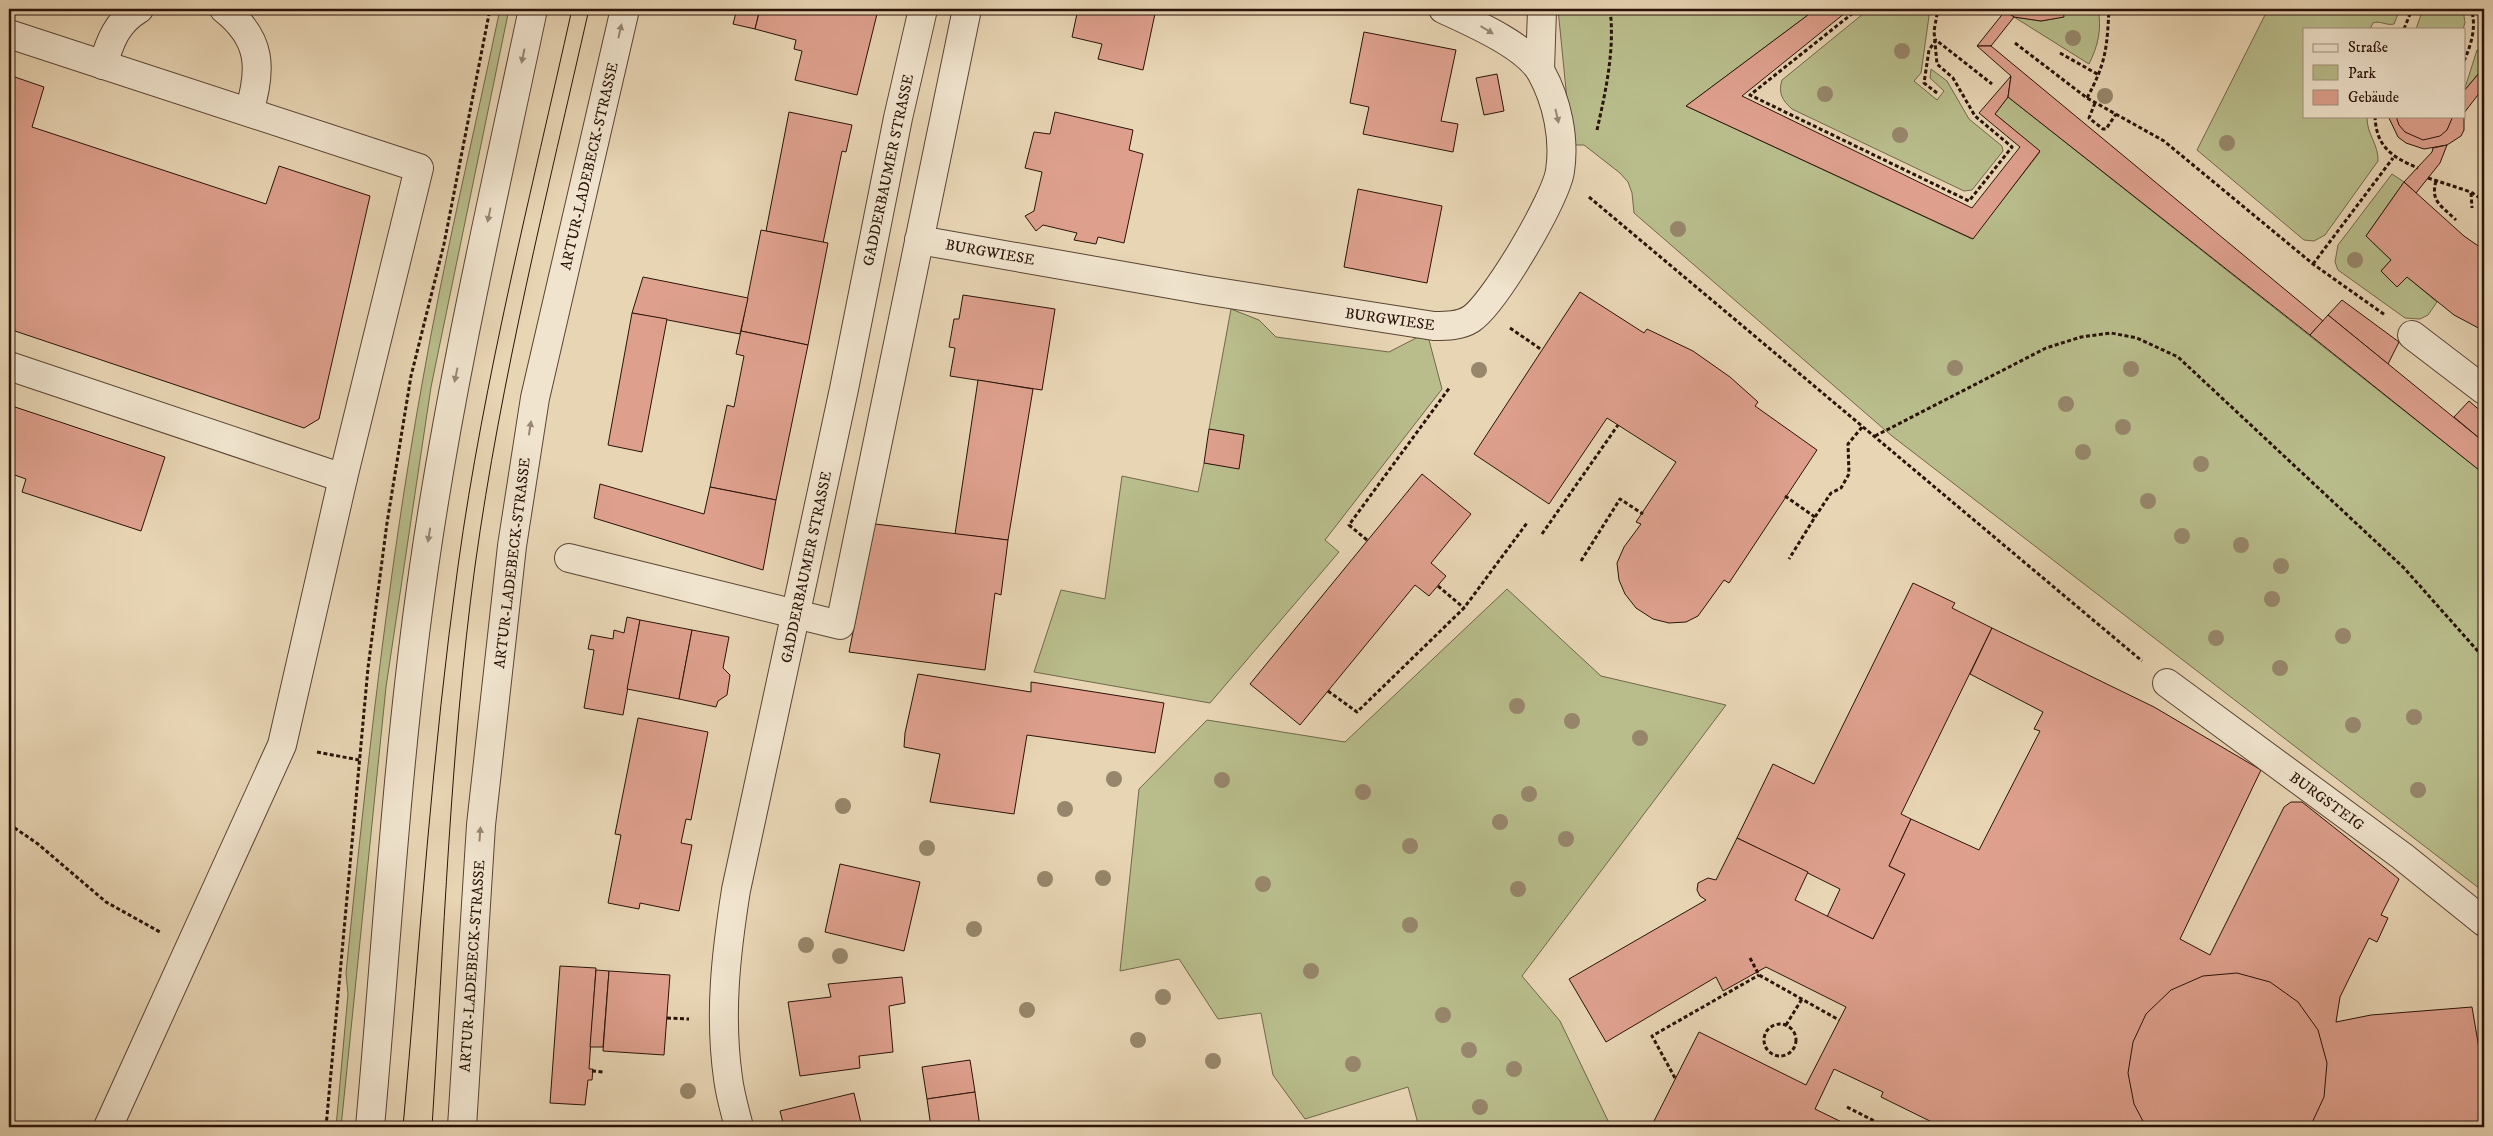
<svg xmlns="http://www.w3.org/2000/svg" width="2493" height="1136" viewBox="0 0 2493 1136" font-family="'IM FELL DW Pica',serif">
	<rect width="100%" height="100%" fill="#e8d5b4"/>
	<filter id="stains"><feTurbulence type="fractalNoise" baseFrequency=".004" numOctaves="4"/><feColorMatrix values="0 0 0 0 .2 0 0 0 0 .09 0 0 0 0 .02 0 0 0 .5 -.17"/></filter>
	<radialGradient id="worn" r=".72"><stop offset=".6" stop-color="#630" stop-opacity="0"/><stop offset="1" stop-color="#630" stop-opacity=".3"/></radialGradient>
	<g fill="#b8bd8b" stroke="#71684a">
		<path d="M500 9H509L431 387 386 687 341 1127H336L348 994 346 973C366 776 387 579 422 384 444 258 474 134 500 9Z"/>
		<path d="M1558 9H1816L1686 106 1972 239 2040 152 1995 114 2008 97 2484 474V892L1892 436 1634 213 1632 193 1628 182 1620 173 1584 145H1575L1568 110Z"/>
		<path d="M1869 9H1930L1921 73 1914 81 1937 100 1944 91 1930 78 1931 69 1947 81 1969 119 2002 146 2003 151 1972 190 1964 191 1792 109C1782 100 1778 93 1782 80Z"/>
		<path d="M2063 9H2098C2102 29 2098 46 2089 64L2014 17 2041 21 2063 17Z"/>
		<path d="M2268 9H2400L2394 24C2386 26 2380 20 2373 23L2370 29H2304V116H2367C2366 133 2379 145 2378 161L2325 235 2314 241 2304 240 2197 150Z"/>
		<path d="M2423 9H2463L2465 23 2463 29H2416Z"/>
		<path d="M2477 50 2484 51V67L2464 91Z"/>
		<path d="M2392 174 2404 182 2366 236 2391 260 2381 271 2397 287 2407 277 2437 302 2428 315 2420 319 2405 318 2338 270 2335 262 2338 245Z"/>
		<path d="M1231 309 1259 320 1276 337 1389 352 1418 337 1429 340 1442 389 1325 540 1339 552 1210 703 1034 672 1061 590 1105 599 1122 476 1198 492 1204 463 1239 468 1244 435 1209 429Z"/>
		<path d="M1507 589 1601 676 1726 705 1522 976 1560 1021 1611 1127H1419L1408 1087 1305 1119 1273 1075 1261 1013 1218 1019 1179 959 1120 971 1139 789 1207 720 1345 742Z"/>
	</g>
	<g fill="#dea08d" stroke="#2a1309">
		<path d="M737 9H760L755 29 733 24Z"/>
		<path d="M760 9H854L877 14 857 95 795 80 802 51 794 49 796 40 755 29Z"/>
		<path d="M1078 9H1156L1143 70 1098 59 1102 44 1072 37Z"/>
		<path d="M1816 9H1850L1742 96 1972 208 2020 147 1979 113 2011 76 2008 97 1995 114 2040 151 1973 239 1686 106Z"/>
		<path d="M2003 9H2063L2064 17 2041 21 2014 17Z"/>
		<path d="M2005 11 2014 17 1991 46H1977Z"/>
		<path d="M1364 32 1456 50 1441 121 1458 124 1453 152 1363 134 1369 107 1350 103Z"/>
		<path d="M1977 46H1991L2323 321 2310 335 2008 97 2011 76Z"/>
		<path d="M2484 67V87L2464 113V91Z"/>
		<path d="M1497 74 1504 111 1484 115 1476 78Z"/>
		<path d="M9 75 44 87 32 127 266 204 279 166 370 196 319 419 304 428 9 329Z"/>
		<path d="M789 112 852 125 846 152 842 151 823 243 766 231Z"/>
		<path d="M1055 112 1133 130 1129 150 1143 154 1124 243 1098 237 1096 244 1074 240 1077 233 1043 225 1036 231 1025 216 1034 211 1042 172 1025 168 1034 132 1050 134Z"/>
		<path d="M2388 116H2464V130L2461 136 2447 145 2424 149 2406 143 2398 137Z"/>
		<path d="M2396 116H2453L2447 130 2440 136 2423 140 2405 132 2399 125Z"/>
		<path d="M2447 145 2440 163 2416 193 2404 182 2432 152 2433 148Z"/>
		<path d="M2404 182 2464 236 2484 250V331L2454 315 2407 277 2397 287 2381 271 2391 260 2366 236Z"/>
		<path d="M1358 189 1442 206 1427 283 1344 267Z"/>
		<path d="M761 230 828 243 808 345 741 331Z"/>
		<path d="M643 277 748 298 740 334 632 313Z"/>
		<path d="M1580 292 1644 333 1647 329 1693 351 1730 377 1758 402 1755 406 1817 450 1729 583 1724 580 1698 616 1686 622 1669 623 1653 619 1636 608 1625 594 1619 580 1617 563 1624 547 1641 524 1636 522 1676 462 1607 418 1549 504 1474 454Z"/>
		<path d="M963 295 1055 309 1042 390 950 376 955 348 949 347 954 319H959Z"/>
		<path d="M2342 300 2399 342 2388 364 2328 315Z"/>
		<path d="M632 313 667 319 642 452 608 445Z"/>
		<path d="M2328 315 2484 442V474L2310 335Z"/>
		<path d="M741 331 808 345 776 500 710 487 727 405 734 407 744 356 736 354Z"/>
		<path d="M978 380 1033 389 1008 540 955 534Z"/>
		<path d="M2469 401 2484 414V442L2454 417Z"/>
		<path d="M9 405 165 457 141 531 22 492 26 479 9 473Z"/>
		<path d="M1209 429 1244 435 1239 469 1204 463Z"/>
		<path d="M1422 474 1471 514 1431 563 1446 576 1429 596 1415 585 1300 725 1250 684Z"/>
		<path d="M600 484 704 514 710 487 776 500 763 570 594 518Z"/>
		<path d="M875 524 1008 540 1001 595 995 593 985 670 849 652Z"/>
		<path d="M1913 583 1955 603 1952 608 1992 628 1901 814 1911 819 1889 866 1905 874 1873 939 1827 917 1840 889 1737 838 1773 764 1814 784Z"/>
		<path d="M627 617 640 620 623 715 584 708 594 650 588 649 591 635 613 639 614 630 624 633Z"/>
		<path d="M640 620 692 630 679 699 627 689Z"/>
		<path d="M1992 628 2154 707 2261 770 2180 939 2210 955 2284 807 2291 802H2302L2399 879 2381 915 2388 918 2377 942 2369 938 2340 997 2336 1022 2371 1015 2472 1007 2484 1078V1127H1942L1881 1097 1883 1092 1834 1069 1815 1109 1852 1127H1662L1653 1123 1699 1032 1806 1085 1846 1007 1766 967 1723 991 1716 977 1606 1042 1569 979 1706 900 1700 896 1697 890 1698 883 1708 878 1716 880 1737 838 1808 872 1795 900 1873 939 1905 874 1889 866 1911 819 1979 850 2040 731 2034 729 2043 712 1970 674Z"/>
		<path d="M692 630 729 637 723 668 730 675 727 695 718 701 716 707 679 699Z"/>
		<path d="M918 674 1031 692V682L1164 703 1155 753 1027 735 1014 814 930 802 940 754 904 747 905 733Z"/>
		<path d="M638 718 708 732 691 820 686 819 681 843 692 845 679 911 640 903 639 909 608 903 621 835 615 834Z"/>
		<path d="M840 864 920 882 904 951 825 932Z"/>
		<path d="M560 966 596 968 589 1069H593L592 1080H588L585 1105 550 1103Z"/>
		<path d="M596 970 609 971 603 1047H590Z"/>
		<path d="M609 971 670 975 664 1055 603 1051Z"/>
		<path d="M2237 973 2270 982 2298 1002 2318 1030 2327 1063 2324 1097 2310 1127H2146L2134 1104 2128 1073 2133 1042 2146 1014 2171 990 2203 976Z"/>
		<path d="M902 977 905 1003 889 1006 893 1052 859 1056 860 1068 800 1076 788 1002 831 997 828 984Z"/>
		<path d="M970 1060 975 1092 927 1099 922 1067Z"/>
		<path d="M975 1092 980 1127H931L927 1099Z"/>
		<path d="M854 1093 862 1127H784L780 1111Z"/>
	</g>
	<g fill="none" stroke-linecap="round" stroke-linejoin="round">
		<g stroke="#5a4434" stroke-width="30">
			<g id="minor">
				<path d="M224 9C262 39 262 69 249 112"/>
				<path d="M9 34 419 168 343 478 282 745 108 1127"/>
				<path d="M103 65C110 41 117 22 139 9"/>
				<path d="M1540 70 1542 9"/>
				<path d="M919 240 1204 290 1434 326C1446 326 1460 326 1471 319 1494 304 1556 199 1560 171 1565 138 1557 101 1541 72 1525 45 1471 22 1443 9"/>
				<path d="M2412 335 2484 390"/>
				<path d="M9 366 343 478"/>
				<path d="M569 558 840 625 967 9"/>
				<path d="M2167 683 2402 856 2484 922"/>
				<path d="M370 1127C387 940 397 753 424 567 451 379 494 194 533 9"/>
				<path d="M462 1127 481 825 512 546 535 398 625 9"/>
				<path d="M739 1127C735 1111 730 1095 728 1078 719 1014 726 953 736 890L844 389 898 118 923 9"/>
			</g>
		</g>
		<g stroke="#2a1309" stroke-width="3" stroke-dasharray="4 2.5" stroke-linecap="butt">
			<path d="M1858 9 1750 95 1969 201 2012 147 1975 116 1953 78 1937 64 1934 31 1938 9"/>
			<path d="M1996 9 2001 13"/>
			<path d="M2404 29 2412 9"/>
			<path d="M2015 43 2087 98 2164 141 2313 264 2385 315"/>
			<path d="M2060 53 2099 75"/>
			<path d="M2464 61C2471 45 2477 26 2471 9"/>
			<path d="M1937 93 1924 83 1929 50 1936 40 1992 84"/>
			<path d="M2087 98C2106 63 2107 48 2109 9"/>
			<path d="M2095 103 2089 118 2103 129H2106L2116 114"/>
			<path d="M2375 116C2376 147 2392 157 2418 168"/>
			<path d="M1597 130C1606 90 1615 49 1610 9"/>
			<path d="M2428 178 2471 192 2484 201"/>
			<path d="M2436 181C2430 202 2442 206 2456 220"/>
			<path d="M2471 193 2472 208"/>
			<path d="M1589 197 2142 661"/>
			<path d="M2313 264 2393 158"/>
			<path d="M1510 328 1542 350"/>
			<path d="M1875 436 2046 348 2081 337 2111 333 2137 338 2178 357 2404 568 2484 658"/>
			<path d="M1785 496 1815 517 1789 559"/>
			<path d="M1815 517 1831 493 1841 488 1849 474 1848 444 1863 426"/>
			<path d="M1542 534 1618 425"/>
			<path d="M1367 540 1349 525 1450 387"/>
			<path d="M1581 561 1620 499 1643 514"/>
			<path d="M1438 586 1464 608"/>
			<path d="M1328 691 1357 712 1464 608 1527 523"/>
			<path d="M317 752 359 760"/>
			<path d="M9 824 38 844 106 902 160 932"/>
			<path d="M1750 958 1759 975 1839 1020"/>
			<path d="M667 1018 689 1019"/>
			<circle cx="1780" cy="1040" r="16"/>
			<path d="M1786 1025 1802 999"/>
			<path d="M592 1071 603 1072"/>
			<path d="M1675 1078 1652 1036 1759 975"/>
			<path d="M1847 1107 1886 1127"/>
			<path d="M326 1127 368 668 387 523 411 376 444 244 490 9"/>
		</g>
		<use href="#minor" stroke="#f0e4ce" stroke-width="28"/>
		<g stroke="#2a1309" stroke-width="1">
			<path d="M403 1127C420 940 432 752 458 566 484 378 531 194 572 9"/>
			<path d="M432 1127C444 940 450 752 475 566 501 378 547 194 589 9"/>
		</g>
	</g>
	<g fill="#97866b">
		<circle cx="2073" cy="38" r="8"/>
		<circle cx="1902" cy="51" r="8"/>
		<circle cx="1825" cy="94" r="8"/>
		<circle cx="2105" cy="96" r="8"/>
		<circle cx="1900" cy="135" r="8"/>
		<circle cx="2227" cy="143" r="8"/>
		<circle cx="1678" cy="229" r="8"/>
		<circle cx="2355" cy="260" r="8"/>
		<circle cx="1955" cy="368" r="8"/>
		<circle cx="2131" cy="369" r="8"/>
		<circle cx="1479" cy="370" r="8"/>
		<circle cx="2066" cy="404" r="8"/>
		<circle cx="2123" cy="427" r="8"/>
		<circle cx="2083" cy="452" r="8"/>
		<circle cx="2201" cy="464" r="8"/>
		<circle cx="2148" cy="501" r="8"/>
		<circle cx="2182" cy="536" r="8"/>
		<circle cx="2241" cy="545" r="8"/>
		<circle cx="2281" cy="566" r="8"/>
		<circle cx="2272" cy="599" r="8"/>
		<circle cx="2343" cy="636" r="8"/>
		<circle cx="2216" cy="638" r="8"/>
		<circle cx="2280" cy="668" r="8"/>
		<circle cx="1517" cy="706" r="8"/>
		<circle cx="2414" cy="717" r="8"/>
		<circle cx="1572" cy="721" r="8"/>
		<circle cx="2353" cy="725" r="8"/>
		<circle cx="1640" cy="738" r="8"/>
		<circle cx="1114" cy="779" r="8"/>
		<circle cx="1222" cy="780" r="8"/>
		<circle cx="2418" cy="790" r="8"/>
		<circle cx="1363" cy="792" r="8"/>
		<circle cx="1529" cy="794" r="8"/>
		<circle cx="843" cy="806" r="8"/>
		<circle cx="1065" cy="809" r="8"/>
		<circle cx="1500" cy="822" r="8"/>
		<circle cx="1566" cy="839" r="8"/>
		<circle cx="1410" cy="846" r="8"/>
		<circle cx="927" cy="848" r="8"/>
		<circle cx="1103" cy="878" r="8"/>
		<circle cx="1045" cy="879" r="8"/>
		<circle cx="1263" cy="884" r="8"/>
		<circle cx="1518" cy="889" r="8"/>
		<circle cx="1410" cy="925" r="8"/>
		<circle cx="974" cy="929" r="8"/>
		<circle cx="806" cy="945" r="8"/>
		<circle cx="840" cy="956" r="8"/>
		<circle cx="1311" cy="971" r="8"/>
		<circle cx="1163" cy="997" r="8"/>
		<circle cx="1027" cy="1010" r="8"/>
		<circle cx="1443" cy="1015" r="8"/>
		<circle cx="1138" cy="1040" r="8"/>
		<circle cx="1469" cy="1050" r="8"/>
		<circle cx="1213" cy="1061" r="8"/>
		<circle cx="1353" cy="1064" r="8"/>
		<circle cx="1514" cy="1069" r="8"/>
		<circle cx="688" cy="1091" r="8"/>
		<circle cx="1480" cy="1107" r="8"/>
	</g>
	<defs><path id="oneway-solid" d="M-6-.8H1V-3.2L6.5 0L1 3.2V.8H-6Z" transform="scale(1.25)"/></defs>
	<g fill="#978675">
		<use href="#oneway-solid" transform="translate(1487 30) rotate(31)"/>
		<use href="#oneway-solid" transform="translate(620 31) rotate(-77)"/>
		<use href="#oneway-solid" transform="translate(523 56) rotate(102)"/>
		<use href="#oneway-solid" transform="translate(1557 116) rotate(77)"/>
		<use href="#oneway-solid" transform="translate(489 215) rotate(102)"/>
		<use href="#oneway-solid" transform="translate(456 375) rotate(102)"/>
		<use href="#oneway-solid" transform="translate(530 428) rotate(-81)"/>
		<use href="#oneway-solid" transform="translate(429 535) rotate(99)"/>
		<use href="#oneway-solid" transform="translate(480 834) rotate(-86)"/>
	</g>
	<g text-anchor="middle" stroke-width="4" stroke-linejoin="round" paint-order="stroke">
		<g font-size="15" fill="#2a1309" stroke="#f0e4ce">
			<text transform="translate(589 166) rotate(-77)" y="5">ARTUR-LADEBECK-STRASSE</text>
			<text transform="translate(888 170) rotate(-78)" y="5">GADDERBAUMER STRASSE</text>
			<text transform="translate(990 252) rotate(10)" y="5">BURGWIESE</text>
			<text transform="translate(1390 319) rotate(8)" y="5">BURGWIESE</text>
			<text transform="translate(512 563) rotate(-83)" y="5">ARTUR-LADEBECK-STRASSE</text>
			<text transform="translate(806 567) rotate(-78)" y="5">GADDERBAUMER STRASSE</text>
			<text transform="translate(2327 801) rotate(36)" y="5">BURGSTEIG</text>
			<text transform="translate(472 966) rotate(-86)" y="5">ARTUR-LADEBECK-STRASSE</text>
		</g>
	</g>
	<rect width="2493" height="1136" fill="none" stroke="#e8d5b4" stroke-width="30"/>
	<rect x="10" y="10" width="2473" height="1116" fill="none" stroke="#2a1309" stroke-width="2.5"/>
	<rect x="15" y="15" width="2463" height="1106" fill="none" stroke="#2a1309"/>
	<rect x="2303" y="28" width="162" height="90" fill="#f0e4ce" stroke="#a1907f"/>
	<rect x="2313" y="44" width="25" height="8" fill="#f0e4ce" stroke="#a1907f"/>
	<text x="2348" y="52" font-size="15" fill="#2a1309">Straße</text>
	<rect x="2313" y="65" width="25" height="15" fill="#b8bd8b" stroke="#a1907f"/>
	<text x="2348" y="78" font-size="15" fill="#2a1309">Park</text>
	<rect x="2313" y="90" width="25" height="15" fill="#dea08d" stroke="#a1907f"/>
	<text x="2348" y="102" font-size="15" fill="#2a1309">Gebäude</text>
	<rect width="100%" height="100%" filter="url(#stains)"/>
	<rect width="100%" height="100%" fill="url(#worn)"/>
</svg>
